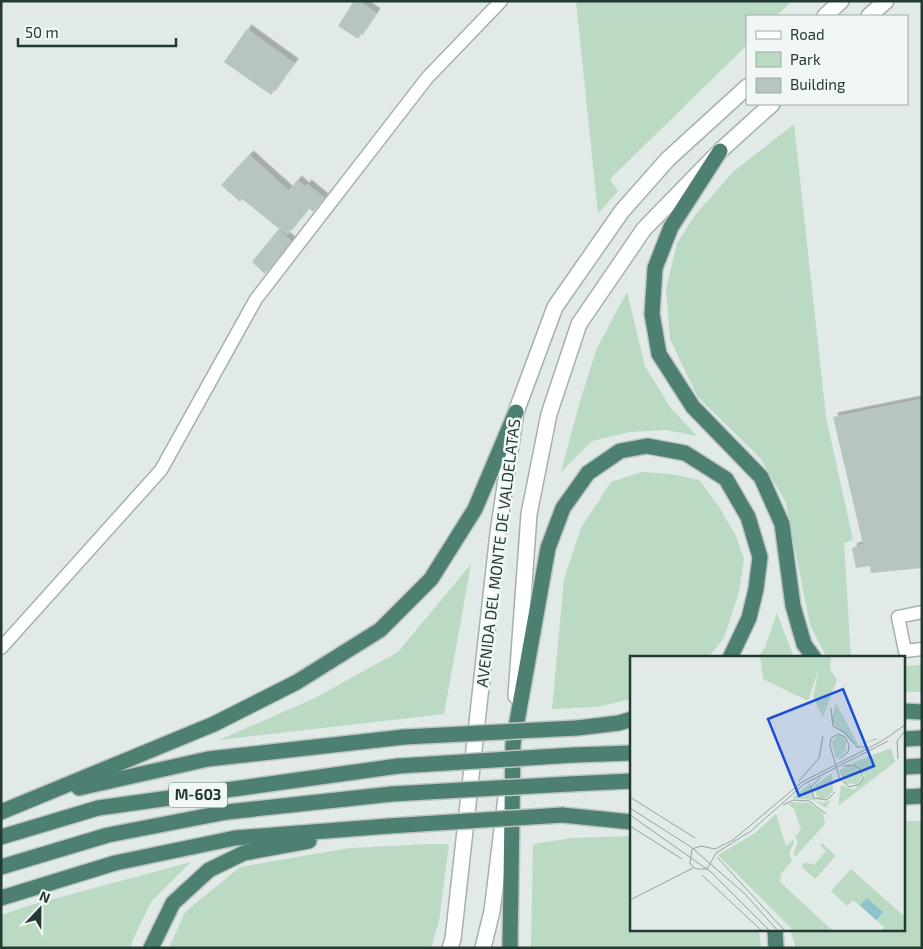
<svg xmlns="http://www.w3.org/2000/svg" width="923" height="949" viewBox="0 0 923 949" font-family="'Exo 2',sans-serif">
	<defs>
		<filter id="shadow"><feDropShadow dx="4.5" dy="-4.5" stdDeviation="0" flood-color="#0004"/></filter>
	</defs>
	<rect width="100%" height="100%" fill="#e1eae6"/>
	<g fill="#bbdac3">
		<path d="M576 1H792L776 16H747V45L610 179 618 191 598 214Z"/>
		<path d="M794 124 826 417 853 540 844 543 851 658H827L810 625 786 503 761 459 697 396 670 339 666 289 677 243 696 214 733 172Z"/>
		<path d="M627 292 645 366 670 407 697 436 666 430 630 432 592 441 561 472 579 405 596 350Z"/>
		<path d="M642 472 671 474 699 480 718 505 736 536 744 559 739 592 724 638 708 658H632V699L596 707 552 709 564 579 581 528 611 482Z"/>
		<path d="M471 564 444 714 219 740 315 698 398 652Z"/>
		<path d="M777 613 794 658H758L765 647Z"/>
		<path d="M922 665V692H904V666Z"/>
		<path d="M904 821H922V948H796L790 930H904Z"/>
		<path d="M632 836V930H759L761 948H531L533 844 573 838Z"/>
		<path d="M430 844H449L439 921 431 948H169L185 912 240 867 350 848Z"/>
		<path d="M191 862 151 902 132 942 131 948H1V915L31 905Z"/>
	</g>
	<g fill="#b7c5bf" filter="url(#shadow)">
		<path d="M354 1H359L376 13 358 39 338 26Z"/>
		<path d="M247 29 294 63 271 95 224 62Z"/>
		<path d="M249 155 289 191 297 180 305 187 307 184 324 198 313 212 309 208 287 235 242 199 240 202 221 185Z"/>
		<path d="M278 230 291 241 265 274 252 262Z"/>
		<path d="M922 399V568L871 573 870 566 856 568 852 548 863 544 833 417Z"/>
	</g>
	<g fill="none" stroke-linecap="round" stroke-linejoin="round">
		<g stroke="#a4b1ad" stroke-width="15">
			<g id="service">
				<path d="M922 612 898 617 905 651 922 649"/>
				<path d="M1 648 161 470 256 299 427 78 501 1"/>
			</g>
		</g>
		<g stroke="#a4b1ad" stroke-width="18">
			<g id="tertiary">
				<path d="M825 16 841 1"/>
				<path d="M869 16 886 1"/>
				<path d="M516 696 529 514 549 414 579 324 644 229 720 151 772 104"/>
				<path d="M450 948 453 939 498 533 516 412 555 307 622 211 668 159 747 87"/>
				<path d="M483 948 492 911 507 789"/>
			</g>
		</g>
		<g stroke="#bdc4c2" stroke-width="18">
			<g id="trunk">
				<path d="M720 151 671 227 655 268 652 314 659 354 693 407 761 477 782 524 793 606 804 644 814 658"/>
				<path d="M904 711 922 712"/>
				<path d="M577 728 619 723 632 719"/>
				<path d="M904 739 922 738"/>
				<path d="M574 755 632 753"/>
				<path d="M904 767 922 766"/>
				<path d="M569 784 632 781"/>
				<path d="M79 788 208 759 404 737"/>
				<path d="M904 797 922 796"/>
				<path d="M1 812 214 724 297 682 380 630 431 579 475 509 516 412"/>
				<path d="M562 815 632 822"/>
				<path d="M1 837 98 808 398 766"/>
				<path d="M1 867 108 835 227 812 392 794"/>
				<path d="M1 898 115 863 235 838 389 826"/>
				<path d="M775 930 776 948"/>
				<path d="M151 948 173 903 209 870 244 853 309 841"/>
				<path d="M510 948 513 744 548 548 563 508 588 473 620 451 647 446 685 453 726 479 748 517 760 557 756 589 749 618 730 658"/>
			</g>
		</g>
		<use href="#service" stroke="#fff" stroke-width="12"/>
		<use href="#tertiary" stroke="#fff" stroke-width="15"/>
		<use href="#trunk" stroke="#4d8072" stroke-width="15"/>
		<g stroke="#bdc4c2" stroke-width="18" stroke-linecap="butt">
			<g id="trunk-bridge">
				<path d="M404 737 577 728"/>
				<path d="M398 766 574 755"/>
				<path d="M392 794 569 784"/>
				<path d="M389 826 562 815"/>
			</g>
		</g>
		<use href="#trunk-bridge" stroke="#4d8072" stroke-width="15"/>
	</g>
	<g text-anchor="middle" stroke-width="5" stroke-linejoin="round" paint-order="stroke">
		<rect fill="#f1f7f4" stroke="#61726d" stroke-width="1" x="169" y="782.5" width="58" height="25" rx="4"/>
		<g font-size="15" font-weight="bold" fill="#233933">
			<text x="198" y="800">M-603</text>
		</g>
		<g font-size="16" fill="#233933" stroke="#f1f7f4">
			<text transform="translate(498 553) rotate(-83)" y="6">AVENIDA DEL MONTE DE VALDELATAS</text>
		</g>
	</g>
	<g transform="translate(630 656)">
		<rect width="275" height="275" fill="#e1eae6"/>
		<path d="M130 0H201L200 13 207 24 193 61 183 41 189 12 178 45 133 23ZM206 47 229 90 245 82 250 83 227 90 201 65ZM210 79 216 84V95L206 103 202 87 205 81ZM261 92 265 106 208 150 211 129 224 134 235 119 222 107ZM218 110H226L232 119 228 128H215L209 114ZM202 117 203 135 197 142 188 143 183 131ZM181 127 185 145 194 147 201 144 196 152 183 144 162 142ZM164 146 179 147 193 157 195 168 166 200 163 199 168 185 165 181 171 174 164 153 158 148ZM146 158 156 190 163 184 164 187 159 197 162 205 151 218 150 226 203 275H164L88 199 125 177ZM192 187 206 200 185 223 171 210 175 206 184 209 196 195 190 189ZM221 213 275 261V275H251L254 271 223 244 217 250 201 235Z" fill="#bbdac3"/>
		<path d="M237 242 253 256 246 264 230 249Z" fill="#8dc3cb"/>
		<path fill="none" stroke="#95a39e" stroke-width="1" d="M201 52 203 70 215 77 227 91H236M258 85 174 128 121 175 86 197 77 213H66L60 208 62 193 71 190 85 193 103 184 172 126 252 85 275 69M209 103 218 96 219 89 215 81 208 78 201 82 200 90 210 123 219 131 230 128 233 122 231 114 224 109 213 110M268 103 267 85 275 75M191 121 181 131 184 142 197 144 205 136M169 125 189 102 193 80M0 141 65 182M153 149 164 144 179 145 196 158M0 152 61 191 115 238 148 275M0 159 81 216 140 275M0 170 52 203M87 201 155 275M72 219 132 275M0 244 63 212"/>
		<path fill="#1d4ed8" fill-opacity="0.15" stroke="#1d4ed8" stroke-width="2.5" d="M213 33 244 110 169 140 138 63Z"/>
		<rect width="275" height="275" fill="none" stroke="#233933" stroke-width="2.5"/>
	</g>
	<rect width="923" height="949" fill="none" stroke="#233933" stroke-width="5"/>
	<rect x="746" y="15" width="162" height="90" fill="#f1f7f4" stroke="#9faba7"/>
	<rect x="756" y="31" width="25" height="8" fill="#ffffff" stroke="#9faba7"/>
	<text x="790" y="40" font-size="15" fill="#233933">Road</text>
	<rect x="756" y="52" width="25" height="15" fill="#bbdac3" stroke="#9faba7"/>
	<text x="790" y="65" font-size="15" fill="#233933">Park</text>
	<rect x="756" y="78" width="25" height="15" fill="#b7c5bf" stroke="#9faba7"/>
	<text x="790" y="90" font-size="15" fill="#233933">Building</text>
	<g transform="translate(40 909) rotate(22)" stroke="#f1f7f4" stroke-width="4" paint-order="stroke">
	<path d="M0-4L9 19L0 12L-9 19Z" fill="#233933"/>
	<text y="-8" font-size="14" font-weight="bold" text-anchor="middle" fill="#233933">N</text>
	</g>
	<path d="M18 38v8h158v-8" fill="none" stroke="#233933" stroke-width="2.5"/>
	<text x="25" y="38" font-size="15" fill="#233933" stroke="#f1f7f4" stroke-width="4" paint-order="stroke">50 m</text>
</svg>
